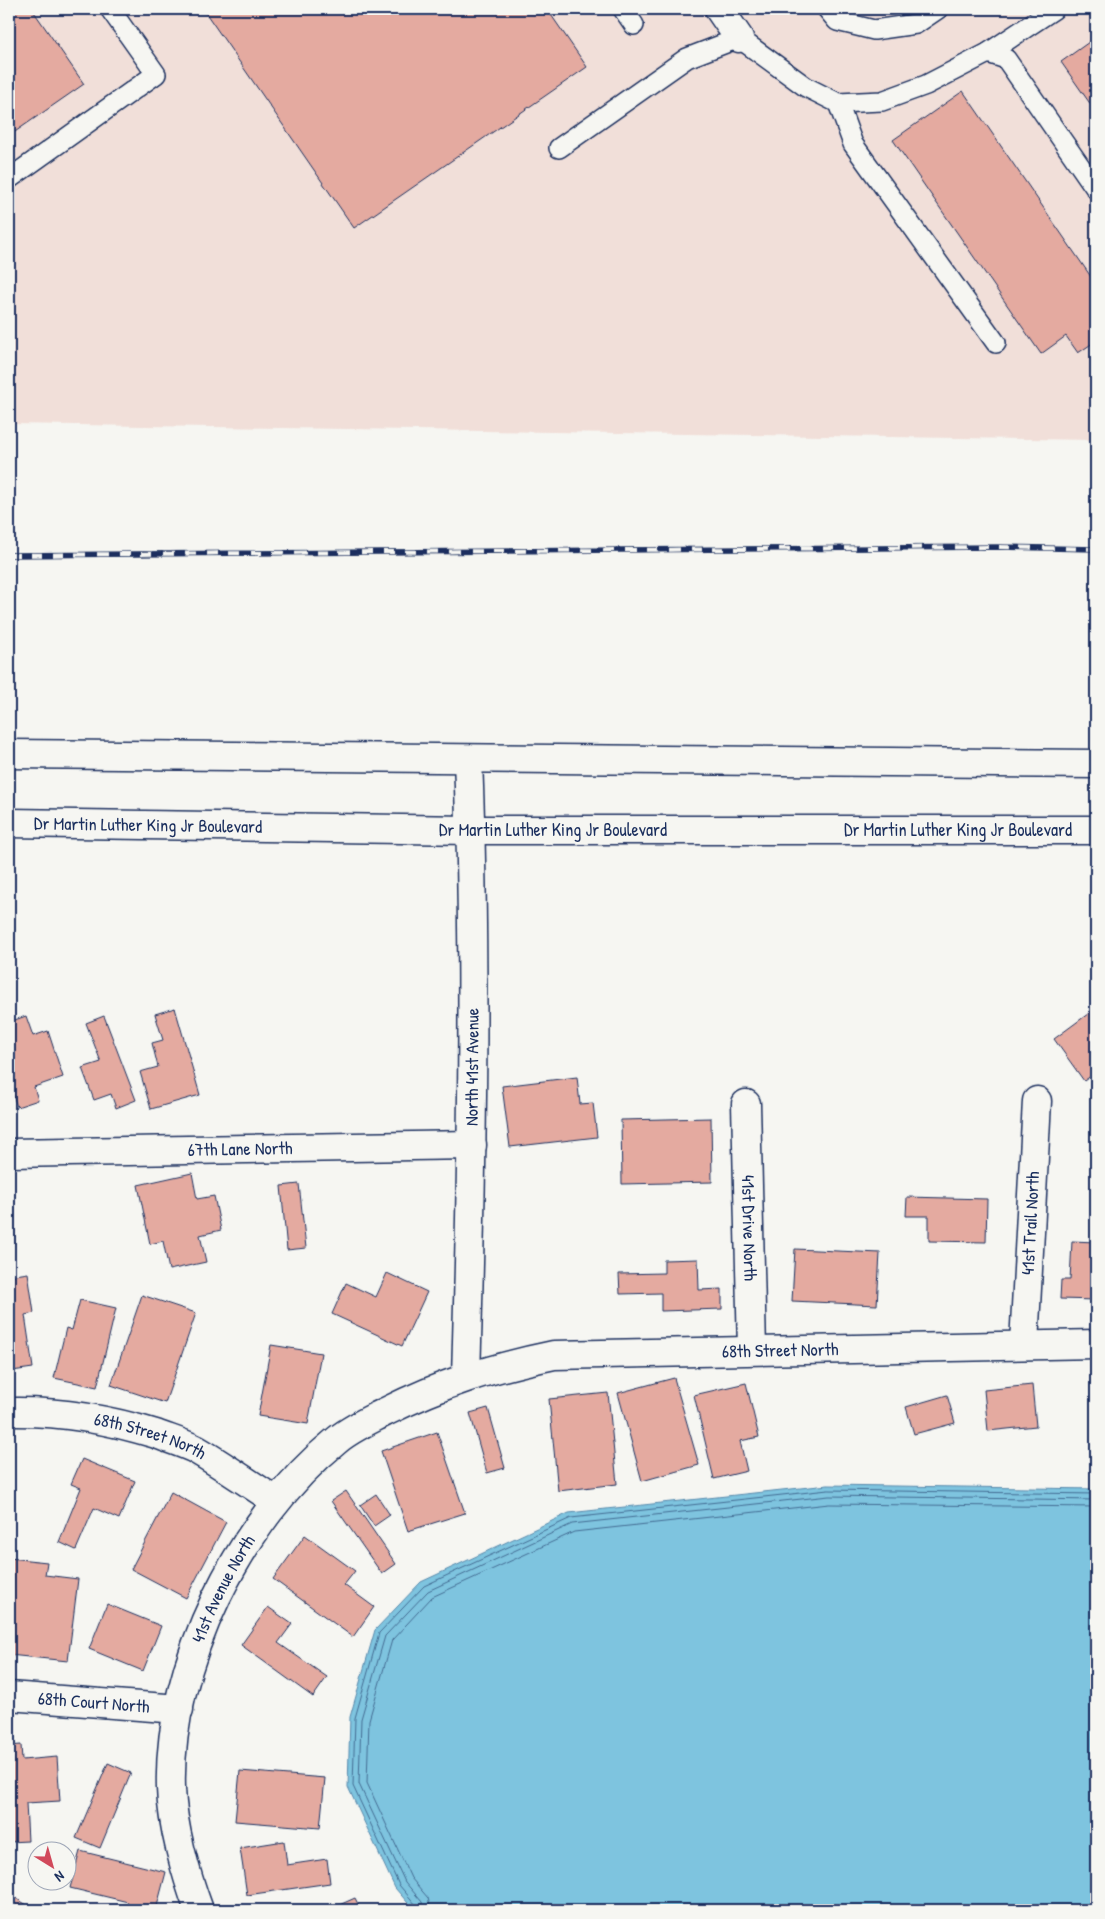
<svg xmlns="http://www.w3.org/2000/svg" width="1105" height="1919" viewBox="0 0 1105 1919" font-family="'Patrick Hand',sans-serif">
	<rect width="100%" height="100%" fill="#f6f6f2"/>
	<filter id="ink" filterUnits="userSpaceOnUse"><feTurbulence type="fractalNoise" baseFrequency=".02" numOctaves="2"/><feDisplacementMap in="SourceGraphic" scale="10" xChannelSelector="R" yChannelSelector="G"/><feConvolveMatrix kernelMatrix="1 2 1 2 8 2 1 2 1" color-interpolation-filters="sRGB"/></filter>
	<g filter="url(#ink)">
		<path fill="#f1dfd9" d="M9 9H1096V440L9 424Z"/>
		<path fill="#7ec4df" stroke="#5688ab" d="M828 1485 1096 1489V1910H414L395 1888 348 1787 350 1717 375 1630 421 1582 569 1513Z"/>
		<g fill="none" stroke-linecap="round" stroke-linejoin="round">
			<g stroke="#436b92" stroke-width="1">
				<path d="M417 1910 416 1905 399 1885 353 1786 355 1718 379 1633 424 1586 571 1518 828 1490 1096 1494"/>
				<path d="M424 1910 422 1902 405 1882 359 1784 361 1719 385 1636 428 1591 572 1524 829 1496 1096 1500"/>
				<path d="M431 1910 428 1898 411 1878 367 1783 369 1720 392 1640 432 1597 574 1532 829 1504 1096 1507"/>
			</g>
		</g>
		<g fill="#e4aaa0" stroke="#1b2f5e">
			<path d="M9 9H32L84 84 9 136Z"/>
			<path d="M203 9H547L587 67 354 228Z"/>
			<path d="M1096 37V112L1061 62Z"/>
			<path d="M963 91 1096 284V341L1078 353 1066 336 1041 354 893 140Z"/>
			<path d="M175 1008 200 1095 151 1109 140 1072 158 1067 152 1043 163 1040 155 1014Z"/>
			<path d="M1096 1008V1072L1084 1081 1054 1039Z"/>
			<path d="M26 1016 33 1036 48 1031 63 1077 34 1087 38 1100 17 1107 9 1082V1022Z"/>
			<path d="M104 1016 136 1100 116 1108 111 1094 94 1100 82 1068 101 1062 86 1023Z"/>
			<path d="M577 1077 580 1104 593 1103 597 1137 510 1147 502 1086Z"/>
			<path d="M711 1118 712 1182 622 1184 621 1120Z"/>
			<path d="M192 1173 197 1199 214 1196 221 1230 200 1235 206 1262 169 1270 163 1241 150 1244 138 1185Z"/>
			<path d="M299 1184 306 1248 287 1250 281 1186Z"/>
			<path d="M907 1197 987 1199 986 1242 929 1241V1216H906Z"/>
			<path d="M1072 1241 1096 1242V1300L1060 1299 1061 1280H1070Z"/>
			<path d="M795 1249 880 1253 877 1305 792 1301Z"/>
			<path d="M698 1259 699 1290 722 1289V1309L661 1311V1293L620 1294 619 1274 664 1273V1260Z"/>
			<path d="M28 1273 34 1313 25 1315 33 1368 12 1371 9 1350V1276Z"/>
			<path d="M387 1273 427 1292 402 1346 332 1314 346 1283 376 1297Z"/>
			<path d="M142 1295 196 1313 165 1403 111 1385Z"/>
			<path d="M80 1300 116 1308 97 1387 54 1378 66 1328 72 1330Z"/>
			<path d="M271 1345 321 1353 308 1424 258 1416Z"/>
			<path d="M674 1378 699 1465 642 1481 618 1393Z"/>
			<path d="M746 1383 759 1437 740 1441 747 1471 714 1479 694 1395Z"/>
			<path d="M1032 1385 1036 1426 988 1431 984 1390Z"/>
			<path d="M608 1393 617 1484 558 1491 549 1399Z"/>
			<path d="M947 1395 955 1423 914 1434 906 1407Z"/>
			<path d="M488 1408 505 1468 487 1473 470 1413Z"/>
			<path d="M437 1432 465 1513 408 1531 381 1451Z"/>
			<path d="M82 1459 135 1481 119 1519 94 1508 76 1550 59 1542 81 1488 71 1484Z"/>
			<path d="M346 1491 396 1564 382 1574 331 1501Z"/>
			<path d="M171 1492 226 1522 186 1598 131 1569Z"/>
			<path d="M376 1494 390 1515 374 1526 360 1505Z"/>
			<path d="M305 1535 355 1571 344 1585 374 1607 353 1637 273 1579Z"/>
			<path d="M9 1558 47 1562 45 1575 78 1579 68 1661 9 1655Z"/>
			<path d="M107 1604 161 1626 143 1671 89 1649Z"/>
			<path d="M268 1607 292 1624 278 1643 327 1677 313 1697 241 1645Z"/>
			<path d="M21 1745 22 1760 57 1757 60 1801 26 1803 28 1841 9 1842V1746Z"/>
			<path d="M108 1763 131 1773 100 1848 76 1838Z"/>
			<path d="M240 1771 325 1778 320 1828 235 1821Z"/>
			<path d="M284 1841 287 1865 327 1859 330 1883 247 1895 240 1848Z"/>
			<path d="M80 1851 166 1872 156 1910H126L128 1902 70 1888Z"/>
			<path d="M9 1894 35 1910H9Z"/>
			<path d="M355 1898 361 1910H328Z"/>
		</g>
		<g fill="none" stroke-linecap="round" stroke-linejoin="round">
			<g stroke="#1b2f5e" stroke-width="22">
				<g id="lane">
					<path d="M623 9 634 25"/>
					<path d="M827 9 837 21 874 30 916 24 938 9"/>
					<path d="M988 53 1006 59 1096 189"/>
					<path d="M838 103 853 144 996 343"/>
					<path d="M559 148 687 58 739 38 806 87 838 103 882 101 926 85 988 53 1054 9"/>
					<path d="M9 179 156 74 110 9"/>
				</g>
			</g>
			<g stroke="#1b2f5e" stroke-width="31">
				<g id="street">
					<path d="M719 9 739 38"/>
					<path id="s1" d="M746 1104 752 1350"/>
					<path id="s2" d="M9 1153 472 1145"/>
					<path id="s3" d="M1024 1344 1037 1101"/>
					<path id="s4" d="M466 1377C472 1171 476 965 468 759"/>
					<path id="s5" d="M9 1412C59 1411 108 1419 156 1434 169 1439 183 1443 195 1449 223 1465 249 1484 276 1501"/>
					<path id="s6" d="M9 1696 179 1709"/>
					<path id="s7" d="M199 1910C186 1875 172 1826 171 1788 167 1665 241 1518 336 1441 350 1429 368 1421 385 1412 443 1383 491 1368 554 1355L1096 1344"/>
				</g>
			</g>
			<g stroke="#1b2f5e" stroke-width="31">
				<g id="secondary">
					<path d="M9 754 1096 764"/>
					<path id="s8" d="M9 823 470 830H1096"/>
				</g>
			</g>
			<use href="#lane" stroke="#f6f6f2" stroke-width="19"/>
			<use href="#street" stroke="#f6f6f2" stroke-width="28"/>
			<use href="#secondary" stroke="#f6f6f2" stroke-width="28"/>
			<g stroke="#1b2f5e" stroke-width="5.5">
				<path id="rail" d="M9 555 997 547 1096 549"/>
			</g>
			<use href="#rail" stroke="#f6f6f2" stroke-width="4" stroke-dasharray="11" stroke-linecap="butt"/>
		</g>
	</g>
	<g text-anchor="middle" stroke-width="4" stroke-linejoin="round" paint-order="stroke">
		<g font-size="18" fill="#1b2f5e" stroke="#f6f6f2">
			<text dy="6" stroke="none"><textPath href="#s8" startOffset="139">Dr Martin Luther King Jr Boulevard</textPath></text>
			<text dy="6" stroke="none"><textPath href="#s8" startOffset="544">Dr Martin Luther King Jr Boulevard</textPath></text>
			<text dy="6" stroke="none"><textPath href="#s8" startOffset="949">Dr Martin Luther King Jr Boulevard</textPath></text>
			<text dy="6" stroke="none"><textPath href="#s4" startOffset="310">North 41st Avenue</textPath></text>
			<text dy="6" stroke="none"><textPath href="#s2" startOffset="231">67th Lane North</textPath></text>
			<text dy="6" stroke="none"><textPath href="#s3" startOffset="121">41st Trail North</textPath></text>
			<text dy="6" stroke="none"><textPath href="#s1" startOffset="124">41st Drive North</textPath></text>
			<text dy="6" stroke="none"><textPath href="#s7" startOffset="984">68th Street North</textPath></text>
			<text dy="6" stroke="none"><textPath href="#s5" startOffset="144">68th Street North</textPath></text>
			<text dy="6" stroke="none"><textPath href="#s7" startOffset="334">41st Avenue North</textPath></text>
			<text dy="6" stroke="none"><textPath href="#s6" startOffset="85">68th Court North</textPath></text>
		</g>
	</g>
	<rect width="1105" height="1919" fill="none" stroke="#f6f6f2" stroke-width="30"/>
	<rect x="15" y="15" width="1075" height="1889" fill="none" stroke="#1b2f5e" stroke-width="2" filter="url(#ink)"/>
	<g transform="translate(52 1866) rotate(143)"><circle r="24" fill="#f6f6f2" stroke="#9ea6b7"/>
	<path d="M0-4L9 19L0 12L-9 19Z" fill="#d1495b"/>
	<text y="-8" font-size="14" font-weight="bold" text-anchor="middle" fill="#1b2f5e">N</text>
	</g>
</svg>
